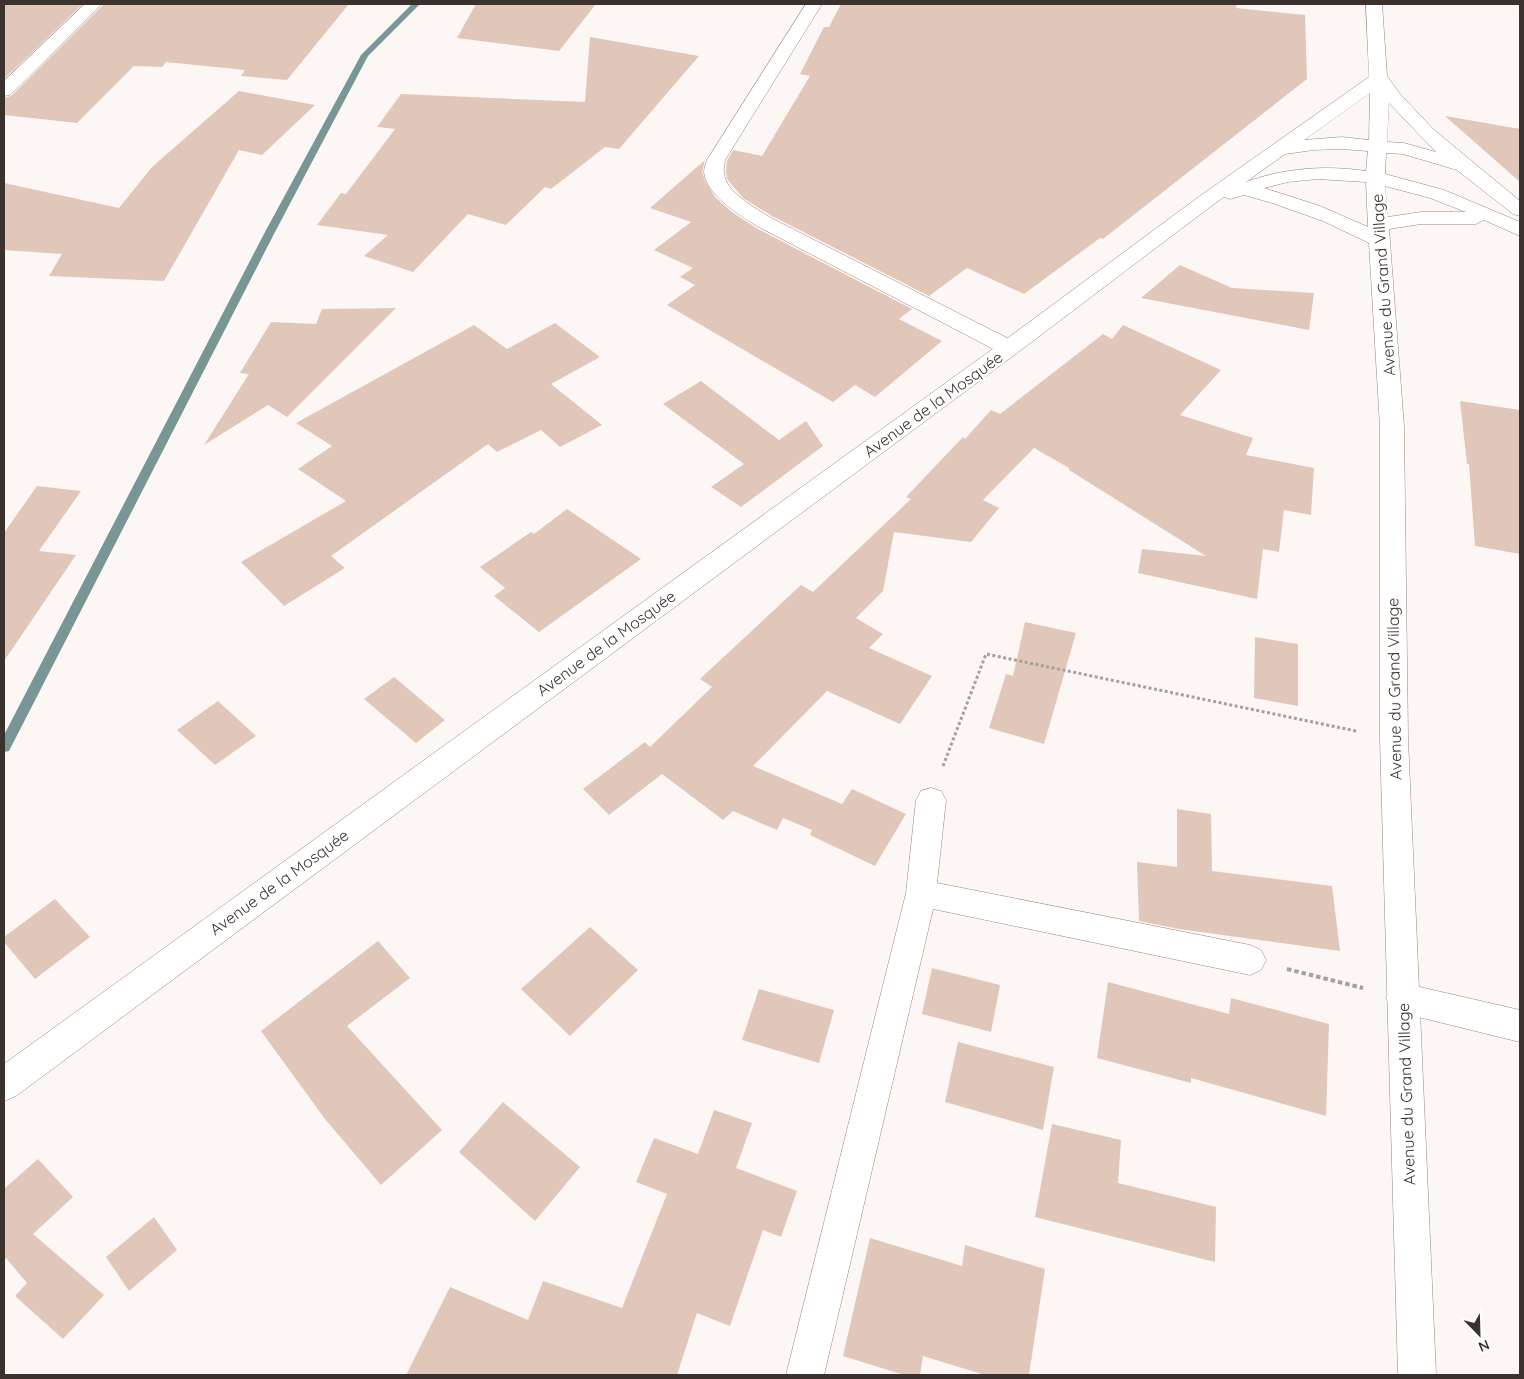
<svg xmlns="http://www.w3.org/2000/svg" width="1524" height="1379" viewBox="0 0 1524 1379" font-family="Quicksand,sans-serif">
	<rect width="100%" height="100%" fill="#fcf6f4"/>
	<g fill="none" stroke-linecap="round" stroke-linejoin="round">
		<path fill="#789695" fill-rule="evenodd" d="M412 4H420L368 56 275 232 9 751 4 752V735L265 232 361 55Z"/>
	</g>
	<g fill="#e0c7ba">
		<path d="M4 4H83L4 79Z"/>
		<path d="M104 4H349L287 80 241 76 245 70 166 62 162 67 134 66 77 123 4 115V98L11 96Z"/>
		<path d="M476 4H596L559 51 457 38Z"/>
		<path d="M841 4H1237L1236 8 1305 15 1307 79 1103 239 1100 238 1024 294 967 268 929 296 772 216 743 198 727 179 726 170 727 161 733 150 762 156 810 76 800 74 824 27H829Z"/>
		<path d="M590 37 699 56 619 149 605 147 551 189 545 187 506 225 468 214 413 272 364 256 388 235 317 225 341 193 346 194 395 129 377 127 401 94 585 102Z"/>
		<path d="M239 91 315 105 262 155 239 150 164 281 49 276 62 254 4 250V183L119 208 152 167Z"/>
		<path d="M1445 116 1520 129V182Z"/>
		<path d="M705 160 702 172 705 181 716 198 732 212 756 228 912 309 899 319 942 341 875 397 855 385 833 402 667 305 695 285 680 277 693 268 654 250 691 222 650 208Z"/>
		<path d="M1180 265 1232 288 1314 293 1309 330 1141 298Z"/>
		<path d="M396 308 287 417 268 405 204 445 249 374 240 373 271 322 316 324 322 309Z"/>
		<path d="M555 323 600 357 551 384 602 425 560 447 541 430 497 452 488 444 331 556 345 568 284 606 241 562 346 501 298 469 332 446 296 423 474 325 507 349Z"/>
		<path d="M1123 325 1221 370 1180 415 1253 438 1246 455 1314 468 1311 515 1284 510 1279 552 1263 549 1257 599 1138 573 1142 549 1206 556 1069 470V468L1034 448 983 500 999 508 971 542 894 532 883 591 856 618 883 634 869 648 932 676 900 724 827 691 753 766 842 804 852 789 906 814 875 866 810 835 812 830 783 818 777 830 733 811 723 820 662 774 609 815 583 789 645 742 650 747 712 687 700 679 801 585 813 592 911 499 906 497 963 437 965 439 991 410 1000 414 1103 334 1112 339Z"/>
		<path d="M701 381 779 440 806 421 823 446 741 507 711 487 744 464 663 404Z"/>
		<path d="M1460 401 1520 410V554L1475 546 1469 464H1467Z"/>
		<path d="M37 486 81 491 39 551 76 555 4 661V533Z"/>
		<path d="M567 509 641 559 539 632 494 596 505 588 480 567 531 532 534 534Z"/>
		<path d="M1025 622 1076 633 1044 744 989 728 1006 674 1013 676Z"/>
		<path d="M1255 637 1298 644V706L1254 698Z"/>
		<path d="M394 677 445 720 416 743 364 699Z"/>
		<path d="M218 701 256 736 215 765 177 730Z"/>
		<path d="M1177 809 1211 814 1212 871 1332 886 1340 951 1179 929 1139 921 1137 862 1177 867Z"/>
		<path d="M55 899 90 937 35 979 4 942V937Z"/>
		<path d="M590 927 638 970 570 1036 521 989Z"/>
		<path d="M378 941 410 978 347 1026 442 1130 381 1185 325 1119 261 1031Z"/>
		<path d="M932 968 1000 985 991 1032 922 1014Z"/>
		<path d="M1108 982 1229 1014 1231 998 1329 1024 1326 1116 1191 1078V1083L1097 1058Z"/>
		<path d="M759 989 834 1010 819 1063 742 1040Z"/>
		<path d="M958 1042 1054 1067 1043 1130 945 1102Z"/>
		<path d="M503 1102 580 1167 535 1221 459 1152Z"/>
		<path d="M714 1110 752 1123 736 1168 797 1191 781 1237 763 1230 730 1326 697 1313 677 1375H406L450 1287 528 1320 543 1281 622 1308 667 1194 636 1182 654 1138 698 1154Z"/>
		<path d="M1052 1124 1121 1140 1118 1183 1216 1207 1215 1262 1035 1217Z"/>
		<path d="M38 1159 73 1197 33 1234 104 1295 63 1339 15 1296 27 1283 6 1258 4 1260V1189Z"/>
		<path d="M154 1217 177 1250 129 1291 106 1257Z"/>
		<path d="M870 1238 962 1266 965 1245 1045 1269 1029 1375H985L923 1356 920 1375H904L843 1356Z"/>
	</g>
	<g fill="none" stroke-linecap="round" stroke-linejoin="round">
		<g stroke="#9c8478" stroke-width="1">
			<g id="minor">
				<path d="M85 4H102L10 95 4 96V81Z"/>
				<path d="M806 4H822L725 160C725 164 723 168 724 172 725 193 756 208 771 218L1017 343 1020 348 1017 353 1009 355 1001 353 757 226C740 215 706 195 704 172 704 168 706 164 707 160Z"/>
				<path d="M931 788 941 791 946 800 937 883 1250 945 1261 950 1266 960 1261 970 1250 975 933 909 824 1375H786L906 893 916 800 921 791Z"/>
				<path d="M1402 983 1520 1010V1042L1402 1013 1391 1009 1386 998 1391 987Z"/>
			</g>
		</g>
		<g stroke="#9c8478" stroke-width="1">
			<path id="tertiary" d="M1366 4H1382L1387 76 1400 94 1433 129 1520 201V216L1513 214 1457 170 1403 154 1386 153 1385 174 1444 190 1520 222V236L1484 220 1476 224H1421L1389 229 1404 427 1408 739 1436 1375H1398L1380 739V427L1369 243 1323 221 1272 203 1244 195 1230 199 1224 197 1214 204 1017 353 16 1096 4 1101V1064L1001 343 1200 196 1369 77ZM1370 93 1369 140 1342 137 1304 140ZM1389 103 1436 152 1404 143 1387 142ZM1342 149 1368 151 1366 171C1325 165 1285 168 1246 182L1285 154 1314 150ZM1318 179 1366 182 1368 227 1320 206 1264 188 1288 182ZM1385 186 1430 198 1466 212H1421L1388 217Z"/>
		</g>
		<path stroke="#a69f9b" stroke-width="3" stroke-dasharray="3 2.5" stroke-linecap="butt" d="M943 766 986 654 1356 731"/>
		<path stroke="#a69f9b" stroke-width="4" stroke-dasharray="4.5 3" stroke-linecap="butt" d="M1287 969 1363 988"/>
		<use href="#minor" fill="#fff" fill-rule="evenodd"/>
		<use href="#tertiary" fill="#fff" fill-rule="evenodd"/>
	</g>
	<g text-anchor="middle" stroke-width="5" stroke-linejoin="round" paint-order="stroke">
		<g font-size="16" fill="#3c322d" stroke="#fff">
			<text transform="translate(1383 285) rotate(-94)" y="6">Avenue du Grand Village</text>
			<text transform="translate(933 404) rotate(-36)" y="6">Avenue de la Mosquée</text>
			<text transform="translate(606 643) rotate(-36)" y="6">Avenue de la Mosquée</text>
			<text transform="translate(1394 689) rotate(-91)" y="6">Avenue du Grand Village</text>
			<text transform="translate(279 882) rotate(-36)" y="6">Avenue de la Mosquée</text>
			<text transform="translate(1406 1094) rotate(-92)" y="6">Avenue du Grand Village</text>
		</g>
	</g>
	<rect width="1524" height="1379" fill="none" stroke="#3c322d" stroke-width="10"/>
	<g transform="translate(1479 1334) rotate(157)" stroke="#ffffff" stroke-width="4" paint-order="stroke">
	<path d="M0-4L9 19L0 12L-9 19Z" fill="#3c322d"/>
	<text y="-8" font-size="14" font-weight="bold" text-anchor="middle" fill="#3c322d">N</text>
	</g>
</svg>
